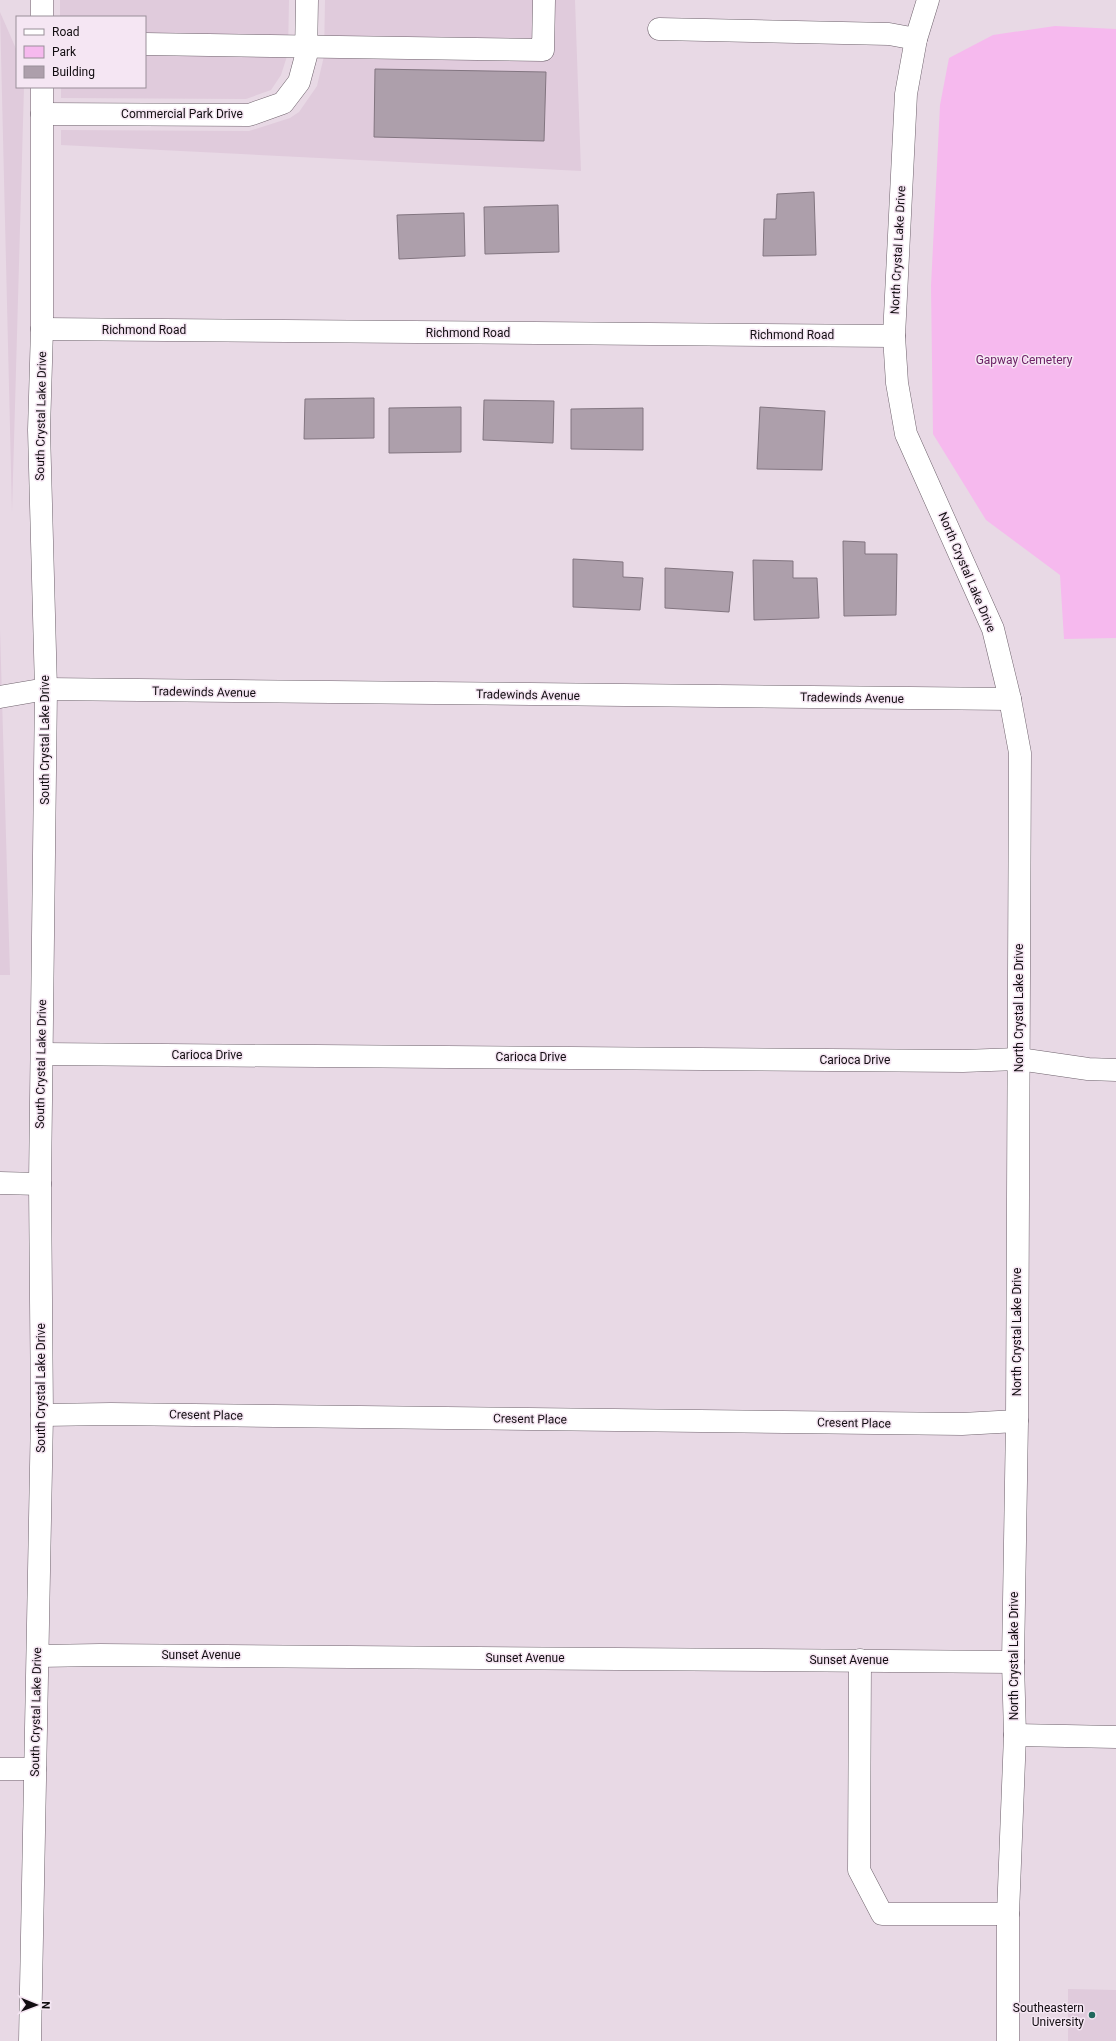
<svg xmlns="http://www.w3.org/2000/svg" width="1116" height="2041" viewBox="0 0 1116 2041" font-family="Roboto,sans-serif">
	<rect width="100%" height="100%" fill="#e8d9e5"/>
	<g fill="#e0cbdc">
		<path d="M60 0H289L288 53 281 75 271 90 246 99 61 98V87H145V17H60Z"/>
		<path d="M325 0H575L581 171 61 145V130L249 131 290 118 299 112 317 86 324 56Z"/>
		<path d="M0 12 17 51V87H24L12 512Z"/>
		<path d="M0 629 10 975H0Z"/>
		<path d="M1068 1989 1116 1990V2041H1068Z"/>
	</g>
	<path fill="#f6b9ee" d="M1055 26 1116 29V638L1064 639 1060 575 986 520 933 434 931 286 940 105 949 58 993 35Z"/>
	<g fill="#ad9fab" stroke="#827580">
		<path d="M375 69 546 72 544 141 374 137Z"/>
		<path d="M814 192 816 255 763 256 764 219H776L777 194Z"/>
		<path d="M558 205 559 252 485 254 484 207Z"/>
		<path d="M464 213 465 256 399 259 397 215Z"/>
		<path d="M374 398V438L304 439 305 399Z"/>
		<path d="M484 400 554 401 553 443 483 440Z"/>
		<path d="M461 407V452L389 453V408Z"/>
		<path d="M760 407 825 411 822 470 757 469Z"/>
		<path d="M643 408V450L571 449V409Z"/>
		<path d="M843 541 865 542V554H897L896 615 844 616Z"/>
		<path d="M573 559 623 562V577L643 578 640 610 573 607Z"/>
		<path d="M753 560 793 561V578H817L819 618 754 620Z"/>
		<path d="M665 568 733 572 729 612 665 608Z"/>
	</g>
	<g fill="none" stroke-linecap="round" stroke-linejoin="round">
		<g stroke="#6e626c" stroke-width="23">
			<g id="minor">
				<path d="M42 0V17"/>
				<path d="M928 0 916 39 906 94 894 336 897 383 906 434 993 629 1010 699 1020 753 1017 1421 1013 1662 1015 1735 1008 1914V2041"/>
				<path d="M659 29 889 34 916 39"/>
				<path d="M145 44 543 50 544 0"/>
				<path d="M42 114 249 115 283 103 299 82 306 56 307 0"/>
				<path d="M42 329 894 336"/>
				<path d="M0 697 46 689 1010 699"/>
				<path d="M42 1054 963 1061 1019 1059 1088 1069 1116 1070"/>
				<path d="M0 1183 40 1184"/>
				<path d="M42 1415 111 1414 962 1424 1017 1421"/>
				<path d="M38 1656 100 1655 1013 1662"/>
				<path d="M860 1660 859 1870 882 1914H1008"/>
				<path d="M1015 1735 1116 1737"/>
				<path d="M0 1769H35"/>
				<path d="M30 2041 42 1415 40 1184 46 689 39 430 42 329V87"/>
			</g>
		</g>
		<use href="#minor" stroke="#fff" stroke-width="22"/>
	</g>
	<circle fill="#21685d" stroke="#f5e6f3" stroke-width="1.5" cx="1092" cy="2015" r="4"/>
	<g text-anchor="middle" stroke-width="3" stroke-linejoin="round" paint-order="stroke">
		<g font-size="12" fill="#120d11" stroke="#f5e6f3">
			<text x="182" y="118">Commercial Park Drive</text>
			<text transform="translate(898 250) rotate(-87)" y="4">North Crystal Lake Drive</text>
			<text x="144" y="334">Richmond Road</text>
			<text x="468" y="337">Richmond Road</text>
			<text x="792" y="339">Richmond Road</text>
			<text transform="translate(41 416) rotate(-89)" y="4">South Crystal Lake Drive</text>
			<text transform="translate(967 572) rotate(67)" y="4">North Crystal Lake Drive</text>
			<text transform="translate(204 692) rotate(1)" y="4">Tradewinds Avenue</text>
			<text transform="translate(528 695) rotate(1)" y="4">Tradewinds Avenue</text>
			<text transform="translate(852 698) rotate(1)" y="4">Tradewinds Avenue</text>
			<text transform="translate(45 740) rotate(-90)" y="4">South Crystal Lake Drive</text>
			<text transform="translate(1019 1008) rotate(-90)" y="4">North Crystal Lake Drive</text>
			<text x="207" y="1059">Carioca Drive</text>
			<text x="531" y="1061">Carioca Drive</text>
			<text x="855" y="1064">Carioca Drive</text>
			<text transform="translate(41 1064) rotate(-89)" y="4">South Crystal Lake Drive</text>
			<text transform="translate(1017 1332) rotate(-90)" y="4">North Crystal Lake Drive</text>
			<text transform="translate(41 1388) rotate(-90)" y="4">South Crystal Lake Drive</text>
			<text transform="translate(206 1415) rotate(1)" y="4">Cresent Place</text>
			<text transform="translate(530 1419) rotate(1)" y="4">Cresent Place</text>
			<text transform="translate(854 1423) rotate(1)" y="4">Cresent Place</text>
			<text x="201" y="1659">Sunset Avenue</text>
			<text transform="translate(1014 1656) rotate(-90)" y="4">North Crystal Lake Drive</text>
			<text x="525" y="1662">Sunset Avenue</text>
			<text x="849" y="1664">Sunset Avenue</text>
			<text transform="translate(36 1712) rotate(-89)" y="4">South Crystal Lake Drive</text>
		</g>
		<g font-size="12" fill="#6c2266" stroke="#f5e6f3">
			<text x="1024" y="364">Gapway Cemetery</text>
		</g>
		<g font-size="12" fill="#120d11" stroke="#f5e6f3" text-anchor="end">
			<text x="1084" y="2012">Southeastern<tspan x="1084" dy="14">University</tspan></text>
		</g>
	</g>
	<rect x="16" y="16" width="130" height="72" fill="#f5e6f3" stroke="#9a8f99"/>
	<rect x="24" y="29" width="20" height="6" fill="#ffffff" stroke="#9a8f99"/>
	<text x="52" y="36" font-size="12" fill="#120d11">Road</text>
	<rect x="24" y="46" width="20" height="12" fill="#f6b9ee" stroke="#9a8f99"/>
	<text x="52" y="56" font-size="12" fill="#120d11">Park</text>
	<rect x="24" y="66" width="20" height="12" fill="#ad9fab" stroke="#9a8f99"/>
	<text x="52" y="76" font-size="12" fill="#120d11">Building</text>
	<g transform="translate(36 2005) rotate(91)" stroke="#f5e6f3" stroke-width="3" paint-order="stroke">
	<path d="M0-3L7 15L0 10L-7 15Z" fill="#120d11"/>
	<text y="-6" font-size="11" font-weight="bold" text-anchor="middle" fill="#120d11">N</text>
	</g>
</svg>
